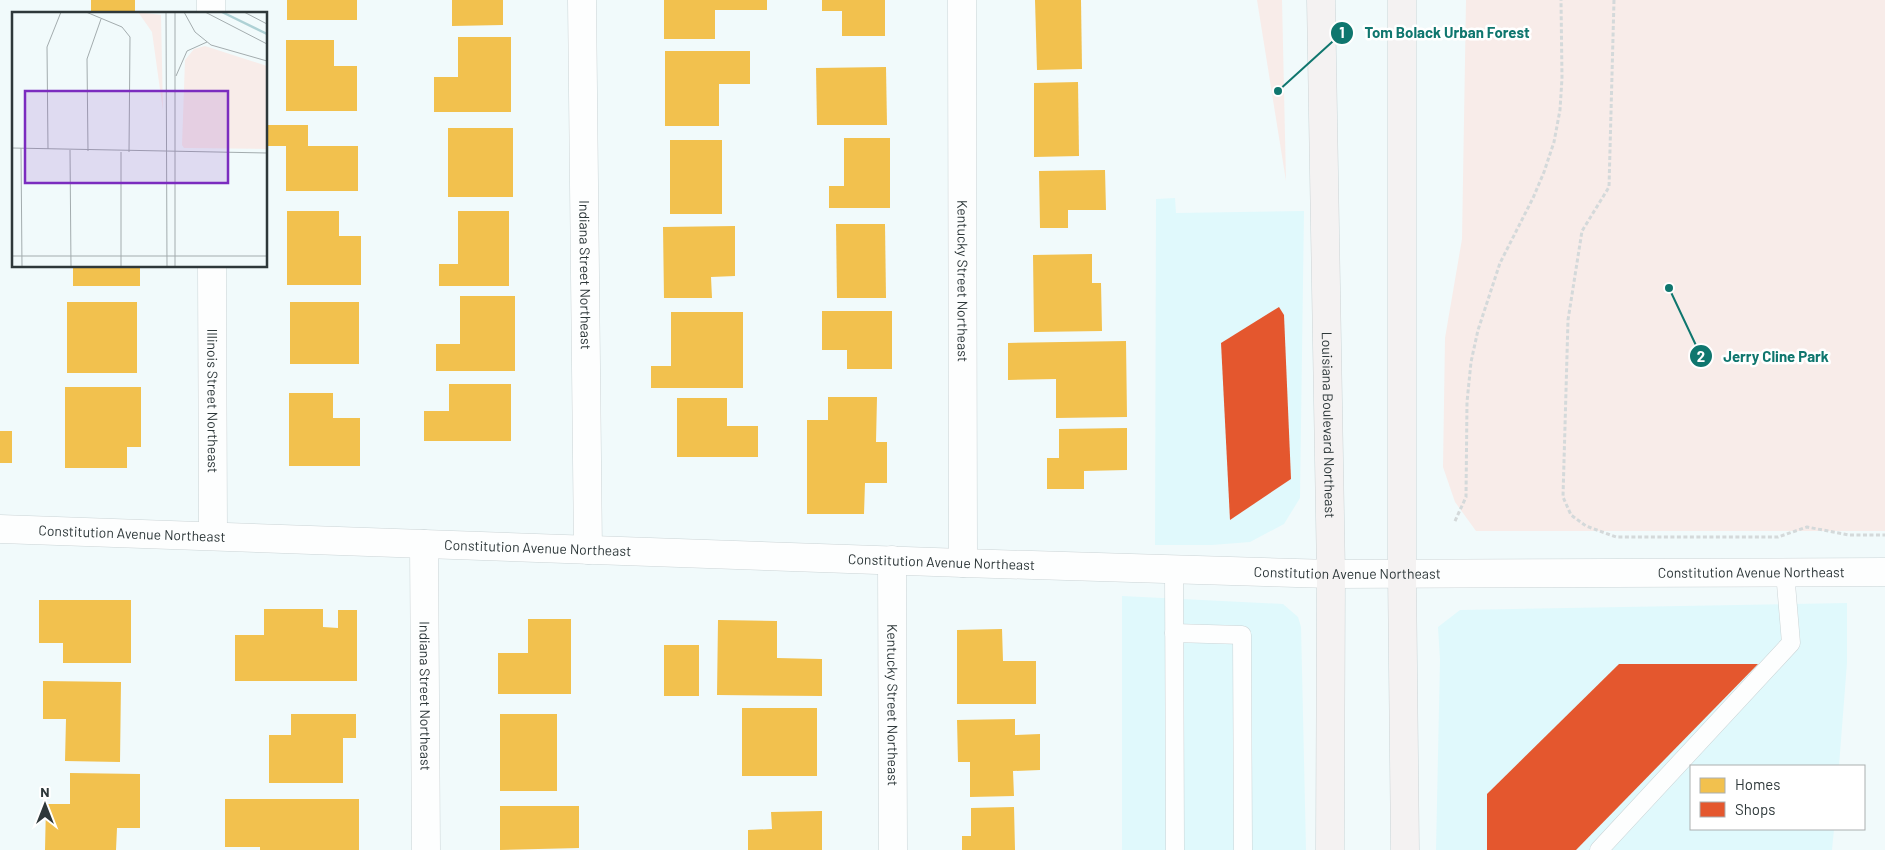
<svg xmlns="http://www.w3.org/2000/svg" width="1885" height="850" viewBox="0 0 1885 850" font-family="Barlow,sans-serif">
	<rect width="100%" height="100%" fill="#f1fafb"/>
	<g fill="#e0f9fc">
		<path d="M1175 198 1176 213 1304 211 1300 498 1284 524 1250 542 1212 545H1155L1156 199Z"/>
		<path d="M1122 596 1283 604 1298 617 1301 627 1306 850H1122Z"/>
		<path d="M1847 603V663L1839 766H1691V829H1834L1832 850H1436L1440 660 1438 627 1460 610Z"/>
	</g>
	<g fill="#f8ece9">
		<path d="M1257 0H1282L1286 181Z"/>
		<path d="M1466 0H1885V531H1476L1455 502 1443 467 1445 338 1462 239Z"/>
	</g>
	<g fill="#f2c14e">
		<rect x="91" y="0" width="44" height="14"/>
		<rect x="287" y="0" width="70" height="20"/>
		<path d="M452 0H503V25L452 26Z"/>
		<path d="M664 0H767V10H715V39H664Z"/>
		<path d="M822 0H885V36H842V11H822Z"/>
		<path d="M1035 0H1081L1082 69 1037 70Z"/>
		<path d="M458 37H511V112H434V77H458Z"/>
		<path d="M286 40H334V66H357V111H286Z"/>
		<path d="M665 51H750V84H719V126H665Z"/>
		<path d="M886 67 887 125H817L816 68Z"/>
		<path d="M1078 82 1079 156 1034 157V83Z"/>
		<path d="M266 125H308V146H358V191H286V146H266Z"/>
		<rect x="448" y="128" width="65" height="69"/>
		<path d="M844 138H890V208H829V186H844Z"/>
		<rect x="670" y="140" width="52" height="74"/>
		<path d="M1105 170 1106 210H1068V228H1040L1039 171Z"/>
		<path d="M287 211H339V236H361V285H287Z"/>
		<path d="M458 211H509V286H439V264H458Z"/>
		<path d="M836 224H885L886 298H837Z"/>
		<path d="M735 226V276L711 277 712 298H664L663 227Z"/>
		<path d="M1092 254V283H1101L1102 331 1034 332 1033 255Z"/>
		<rect x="73" y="266" width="67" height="20"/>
		<path d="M460 296H515V371H436V344H460Z"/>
		<rect x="67" y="302" width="70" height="71"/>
		<rect x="290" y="302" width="69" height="62"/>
		<path d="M822 311H892V369H847V350H822Z"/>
		<path d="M671 312H743V388H651V366H671Z"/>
		<path d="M1126 341 1127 417 1056 418V379L1008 380V343Z"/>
		<path d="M449 384H511V441H424V411H449Z"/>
		<path d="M65 387H141V447H127V468H65Z"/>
		<path d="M289 393H333V418H360V466H289Z"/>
		<path d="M828 397H877L876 442H887V483H865L864 514H807V420H828Z"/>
		<path d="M677 398H727V426H758V457H677Z"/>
		<path d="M1127 428V470L1084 471V489H1047V458H1059V429Z"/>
		<rect x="0" y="431" width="12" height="32"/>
		<path d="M39 600H131V663H63V643H39Z"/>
		<path d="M264 609H323V627L338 628V610H357V681H235V635H264Z"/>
		<path d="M528 619H571V694H498V653H528Z"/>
		<path d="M718 620 777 621V658L822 659V696L717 695Z"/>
		<path d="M1002 629 1003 661H1036V704H957V630Z"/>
		<rect x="664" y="645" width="35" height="51"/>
		<path d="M43 681 121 682 120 762 65 761 66 719H43Z"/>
		<rect x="742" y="708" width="75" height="68"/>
		<path d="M291 714H356V738H343V783H269V735H291Z"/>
		<rect x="500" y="714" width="57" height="77"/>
		<path d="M1015 719V735L1040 734V770L1013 771 1014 796 970 797V762H958L957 720Z"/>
		<path d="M70 773 140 774V828H117L116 850H45L46 804H70Z"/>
		<path d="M225 799H359V850H260V847H225Z"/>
		<path d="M500 806H579V848L500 850Z"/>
		<path d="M1014 807 1015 850H962V836H971V808Z"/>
		<path d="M822 811V850H748V830L772 829 771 812Z"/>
	</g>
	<g fill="#e4572e">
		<path d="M1279 307 1284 315 1291 479 1230 520 1221 343Z"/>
		<path d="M1619 664H1758L1576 850H1487V794Z"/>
	</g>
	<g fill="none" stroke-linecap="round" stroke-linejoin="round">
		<g stroke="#cbd4d6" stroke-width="19">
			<g id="service">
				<path d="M1174 569 1175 850"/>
				<path d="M1174 633 1242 635 1243 850"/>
				<path d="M1599 850 1791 643 1785 572"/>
			</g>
		</g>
		<g stroke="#cbd4d6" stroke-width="29">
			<g id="minor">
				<path d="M211 0V14"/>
				<path id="s1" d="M582 0 588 550"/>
				<path id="s2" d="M962 0 963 563"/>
				<path id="s3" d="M212 266 213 536"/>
				<path id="s4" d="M424 544 426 850"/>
				<path id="s5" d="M892 560 893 850"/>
			</g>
		</g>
		<g stroke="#cbd4d6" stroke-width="29">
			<g id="tertiary">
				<path id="s6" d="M0 529 963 563 1331 574 1885 572"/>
			</g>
		</g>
		<g stroke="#cbd4d6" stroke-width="29">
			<g id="secondary">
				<path id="s7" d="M1321 0 1331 574 1330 850"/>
				<path d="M1402 0V574L1405 850"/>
			</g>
		</g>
		<g stroke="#d4d9da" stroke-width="3" stroke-dasharray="4 2.5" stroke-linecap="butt">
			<path d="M1614 0 1609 187 1582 231 1568 320 1563 497 1571 515 1586 526 1616 537H1778L1807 527 1849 535H1885"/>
			<path d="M1455 521 1466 497 1467 402 1471 362 1478 330 1500 263 1533 198 1544 172 1554 142 1560 110 1562 78 1561 0"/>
		</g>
		<use href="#service" stroke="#fdfefe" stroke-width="18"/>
		<use href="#minor" stroke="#fdfefe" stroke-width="28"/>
		<use href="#tertiary" stroke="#fdfefe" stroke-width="28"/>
		<use href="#secondary" stroke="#f4f2f2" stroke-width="28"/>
	</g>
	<g text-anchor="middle" stroke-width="5" stroke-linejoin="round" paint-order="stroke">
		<g font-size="14" fill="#2e383a" stroke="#fff">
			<text dy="5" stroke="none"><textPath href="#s1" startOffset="275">Indiana Street Northeast</textPath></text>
			<text dy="5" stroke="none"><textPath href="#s2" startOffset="281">Kentucky Street Northeast</textPath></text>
			<text dy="5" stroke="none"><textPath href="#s3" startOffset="135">Illinois Street Northeast</textPath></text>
			<text dy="5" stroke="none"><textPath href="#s7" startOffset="425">Louisiana Boulevard Northeast</textPath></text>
			<text dy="5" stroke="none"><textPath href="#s6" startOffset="132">Constitution Avenue Northeast</textPath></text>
			<text dy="5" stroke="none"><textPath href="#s6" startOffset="538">Constitution Avenue Northeast</textPath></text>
			<text dy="5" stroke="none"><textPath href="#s6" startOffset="942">Constitution Avenue Northeast</textPath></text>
			<text dy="5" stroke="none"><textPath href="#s6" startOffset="1348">Constitution Avenue Northeast</textPath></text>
			<text dy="5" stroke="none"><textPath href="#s6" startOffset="1752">Constitution Avenue Northeast</textPath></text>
			<text dy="5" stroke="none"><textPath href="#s4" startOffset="152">Indiana Street Northeast</textPath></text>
			<text dy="5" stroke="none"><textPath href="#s5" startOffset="145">Kentucky Street Northeast</textPath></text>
		</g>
	</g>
	<g transform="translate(12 12)">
		<rect width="255" height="255" fill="#f1fafb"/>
		<path d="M126 0 149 3 151 99 140 20ZM193 34 255 54V137L172 136 170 133 173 48 182 37Z" fill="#f8ece9"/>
		<path fill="none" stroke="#aed1d5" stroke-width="2.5" d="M210 0 255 22"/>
		<path fill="none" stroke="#a3acae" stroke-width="1" d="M74 0 110 15 118 25 117 140M154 0 155 255M172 0 183 20 199 33 255 49M193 0 255 32M232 0 255 12M164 64 175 39 195 30M0 136 255 141M9 136 10 255M36 137 35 35 49 0M58 138 59 255M76 139 75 47 89 7M109 140V255M0 244H255M163 255V0"/>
		<path fill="#7b2cbf" fill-opacity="0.15" stroke="#7b2cbf" stroke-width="2.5" d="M13 79H216V171H13Z"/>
		<rect width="255" height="255" fill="none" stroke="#2e383a" stroke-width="2.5"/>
	</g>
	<path fill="none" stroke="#0f766e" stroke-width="2" d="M1278 91L1342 33M1669 288L1701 356"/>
	<g fill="#0f766e" stroke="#fff" stroke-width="2">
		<circle cx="1278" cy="91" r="5"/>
		<circle cx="1669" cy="288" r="5"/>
		<circle cx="1342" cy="33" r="12"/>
		<circle cx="1701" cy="356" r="12"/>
	</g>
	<g font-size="15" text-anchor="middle" font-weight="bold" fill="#fff">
		<text x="1342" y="38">1</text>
		<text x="1701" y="362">2</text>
	</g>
	<g font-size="15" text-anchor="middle" font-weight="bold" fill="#0f766e" stroke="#fff" stroke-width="5" stroke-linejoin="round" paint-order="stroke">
		<text x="1447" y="38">Tom Bolack Urban Forest</text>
		<text x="1776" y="362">Jerry Cline Park</text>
	</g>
	<rect x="1690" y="765" width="175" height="65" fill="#ffffff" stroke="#abafb0"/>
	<rect x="1700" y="778" width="25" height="15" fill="#f2c14e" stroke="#abafb0"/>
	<text x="1735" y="790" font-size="15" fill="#2e383a">Homes</text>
	<rect x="1700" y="802" width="25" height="15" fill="#e4572e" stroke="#abafb0"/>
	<text x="1735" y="815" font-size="15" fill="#2e383a">Shops</text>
	<g transform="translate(45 805)" stroke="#ffffff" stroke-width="4" paint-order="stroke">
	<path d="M0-4L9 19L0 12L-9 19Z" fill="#2e383a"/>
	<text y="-8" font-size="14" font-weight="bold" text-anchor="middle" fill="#2e383a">N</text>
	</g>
</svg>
